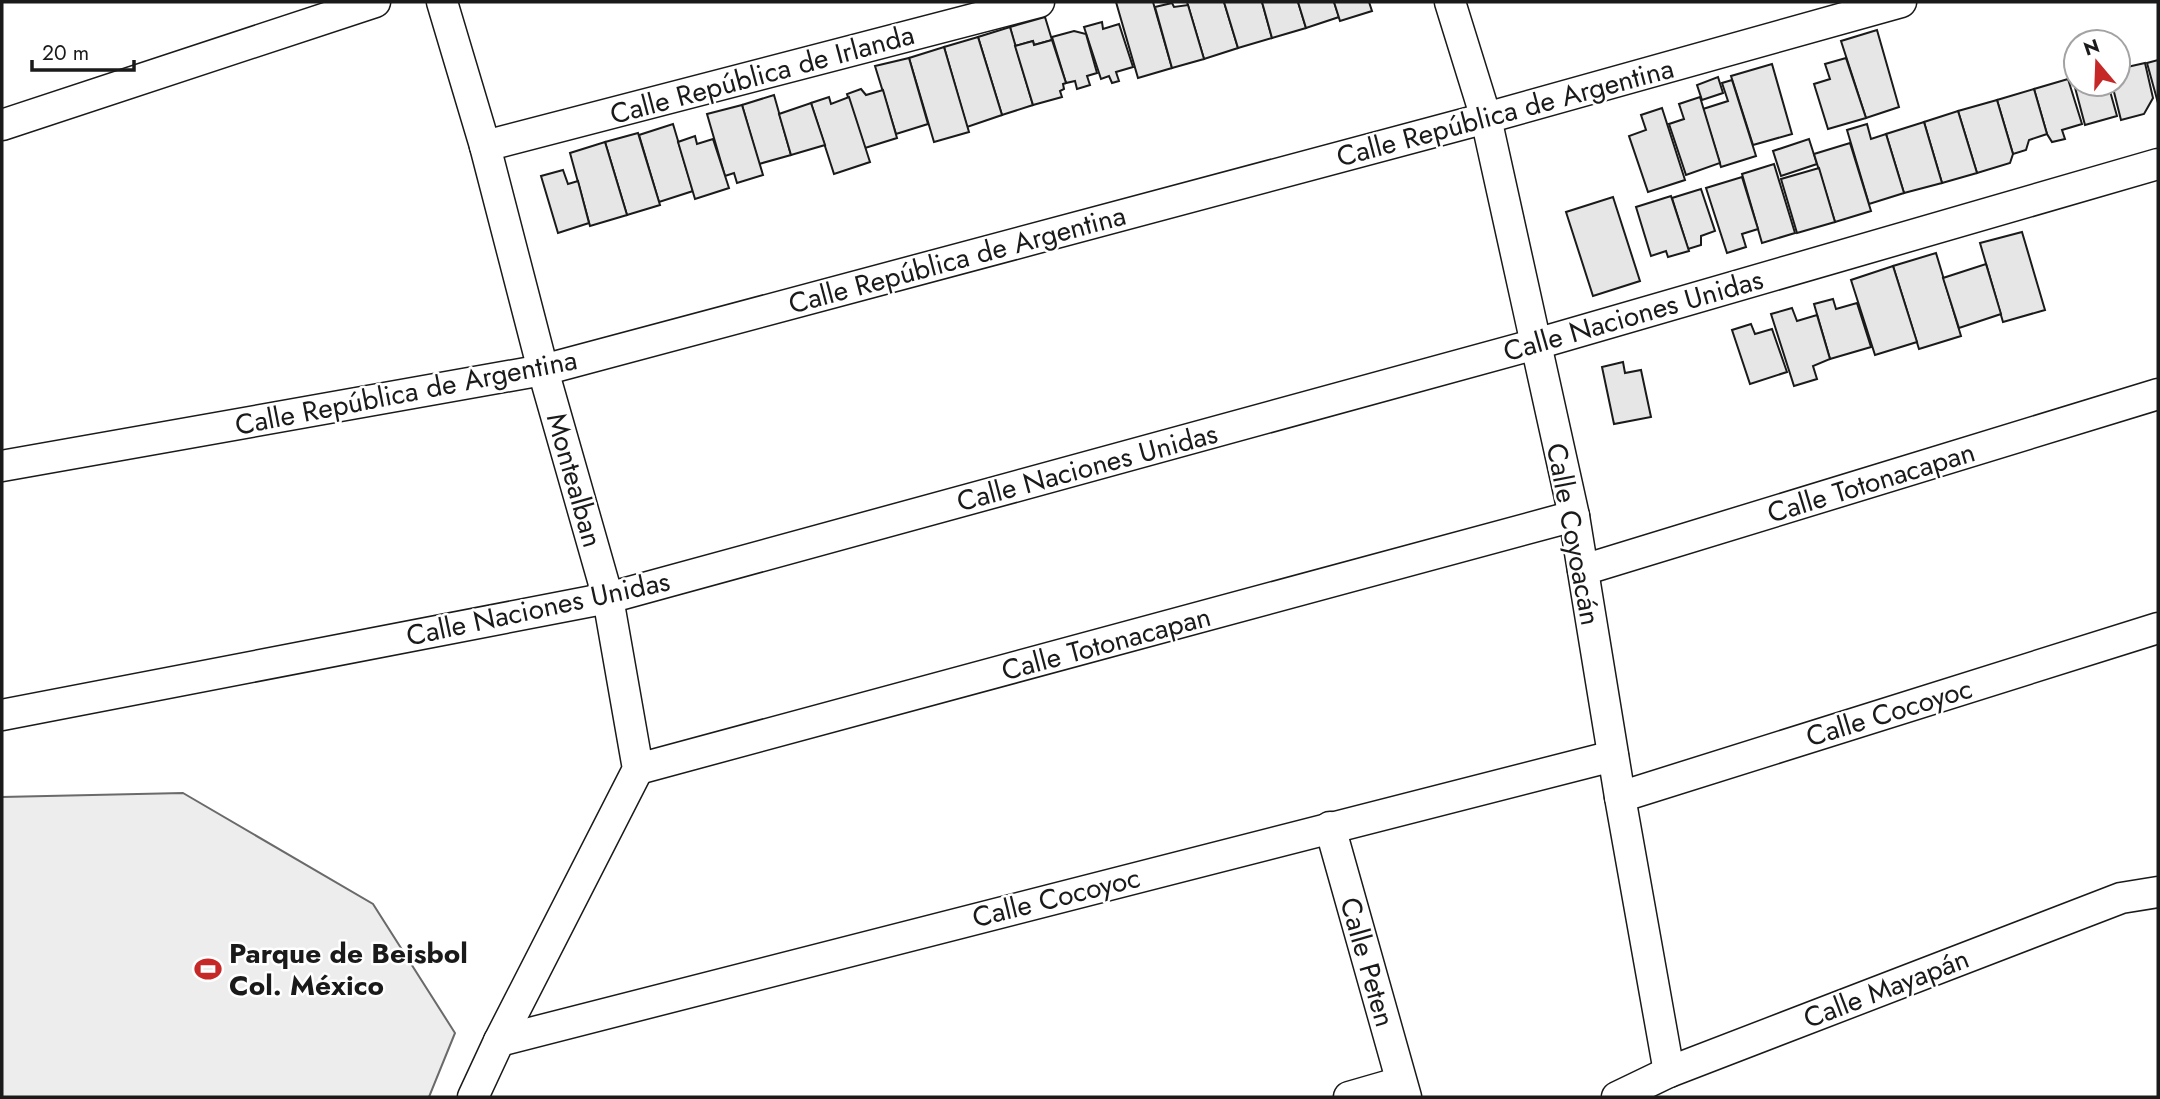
<svg xmlns="http://www.w3.org/2000/svg" width="2160" height="1099" viewBox="0 0 2160 1099" font-family="Jost,sans-serif">
	<rect width="100%" height="100%" fill="#fff"/>
	<path fill="#ededed" stroke="#6a6a6a" stroke-width="2" d="M183 793 373 904 455 1033 429 1097H2V797Z"/>
	<g fill="#e6e6e6" stroke="#1a1a1a" stroke-width="2">
		<path d="M1116 2H1153L1172 68 1138 78Z"/>
		<path d="M1187 2H1224L1238 48 1204 59Z"/>
		<path d="M1224 2H1262L1272 38 1238 48Z"/>
		<path d="M1262 2H1298L1306 28 1272 38Z"/>
		<path d="M1298 2H1334L1339 17 1306 28Z"/>
		<path d="M1334 2H1369L1372 11 1340 21Z"/>
		<path d="M1172 3 1174 7 1188 5 1204 59 1172 68 1155 7Z"/>
		<path d="M1045 17 1052 40 1034 45 1033 41 1015 46 1010 27Z"/>
		<path d="M1102 22 1103 29 1119 24 1133 67 1116 72 1119 81 1112 83 1109 76 1101 79 1084 27Z"/>
		<path d="M1010 27 1033 105 1002 115 978 37Z"/>
		<path d="M1877 30 1899 107 1866 118 1841 41Z"/>
		<path d="M1074 31 1086 34 1097 73 1087 76 1090 85 1077 89 1075 81 1066 83 1052 37Z"/>
		<path d="M978 37 1002 115 967 127 944 47Z"/>
		<path d="M1052 40 1066 83 1063 84 1064 89 1060 91 1062 97 1033 105 1015 46 1033 41 1034 45Z"/>
		<path d="M944 47 969 132 934 142 909 58Z"/>
		<path d="M909 58 928 124 896 134 875 66Z"/>
		<path d="M1846 58 1866 118 1828 129 1814 84 1830 79 1825 64Z"/>
		<path d="M2158 60V103L2147 63Z"/>
		<path d="M2145 63 2153 98 2144 114 2121 120 2112 84H2118V69Z"/>
		<path d="M1772 64 1792 134 1753 145 1731 76Z"/>
		<path d="M1718 77 1723 93 1702 100 1697 85Z"/>
		<path d="M2068 79 2082 124 2062 130 2065 139 2052 142 2047 134 2034 89Z"/>
		<path d="M1732 80 1756 156 1721 167 1703 109 1728 101 1722 83Z"/>
		<path d="M2073 80H2076V84H2108L2117 116 2085 125Z"/>
		<path d="M861 89 866 95 883 90 897 138 865 148 847 94Z"/>
		<path d="M2034 89 2047 134 2029 140 2026 150 2013 154 1997 100Z"/>
		<path d="M774 95 791 155 759 164 742 105Z"/>
		<path d="M829 97 831 104 849 97 870 162 834 174 811 103Z"/>
		<path d="M1700 97 1720 163 1686 175 1669 124 1684 119 1679 104Z"/>
		<path d="M1997 100 2013 154 2010 163 1977 173 1958 111Z"/>
		<path d="M811 103 825 145 791 155 779 114Z"/>
		<path d="M742 105 763 175 737 183 734 173 725 176 707 114Z"/>
		<path d="M1662 108 1685 180 1648 192 1629 136 1646 130 1641 115Z"/>
		<path d="M1958 111 1977 173 1942 183 1924 122Z"/>
		<path d="M1924 122 1942 183 1904 193 1886 134Z"/>
		<path d="M673 124 693 191 659 202 639 135Z"/>
		<path d="M1867 124 1871 139 1886 134 1904 193 1869 204 1847 130Z"/>
		<path d="M638 133 660 205 627 215 605 142Z"/>
		<path d="M695 136 697 144 713 139 729 188 695 199 678 142Z"/>
		<path d="M1809 139 1817 164 1781 176 1773 151Z"/>
		<path d="M605 142 627 215 590 226 570 153Z"/>
		<path d="M1850 143 1871 211 1835 222 1814 154Z"/>
		<path d="M1774 164 1795 233 1762 243 1742 174Z"/>
		<path d="M1819 168 1835 222 1797 233 1781 179Z"/>
		<path d="M563 170 568 184 578 181 589 223 558 233 541 176Z"/>
		<path d="M1742 177 1758 229 1742 234 1746 247 1727 253 1706 188Z"/>
		<path d="M1701 189 1715 231 1701 236V245L1688 249 1672 198Z"/>
		<path d="M1671 196 1689 251 1668 257 1666 251 1651 256 1636 207Z"/>
		<path d="M1613 197 1640 281 1593 296 1566 212Z"/>
		<path d="M2022 232 2045 310 2003 322 1980 243Z"/>
		<path d="M1936 253 1961 336 1919 349 1893 266Z"/>
		<path d="M1986 264 2001 314 1959 328 1943 278Z"/>
		<path d="M1893 266 1917 342 1875 355 1851 280Z"/>
		<path d="M1833 299 1836 309 1857 303 1871 347 1830 359 1814 304Z"/>
		<path d="M1792 308 1797 321 1817 315 1830 359 1813 366 1817 379 1794 386 1771 314Z"/>
		<path d="M1751 324 1755 334 1772 329 1787 372 1750 384 1732 330Z"/>
		<path d="M1623 362 1625 373 1641 370 1651 417 1614 424 1602 367Z"/>
	</g>
	<g fill="none" stroke-linecap="round" stroke-linejoin="round">
		<g stroke="#1a1a1a" stroke-width="33">
			<g id="minor">
				<path d="M442 2 485 146 543 370 608 598 638 769 499 1041 473 1097"/>
				<path d="M1450 2 1486 118 1574 516 1620 797 1669 1072"/>
				<path d="M2 125 375 2"/>
				<path d="M485 146 1039 2"/>
				<path d="M2 466 543 370 1486 118 1901 2"/>
				<path d="M1583 570 2158 394"/>
				<path d="M2 715 608 598 1536 344 2158 164"/>
				<path d="M638 769 1574 516"/>
				<path d="M1620 797 2158 628"/>
				<path d="M1330 827 1406 1097"/>
				<path d="M499 1041 1613 756"/>
				<path d="M1349 1097 1401 1082"/>
				<path d="M1617 1097 1669 1072 2121 898 2158 892"/>
			</g>
		</g>
		<use href="#minor" stroke="#fff" stroke-width="30"/>
	</g>
	<defs>
		<g id="stadium-bare" transform="scale(2.1)"><path d="M0-5a6.5 5 0 1 0 0 10a6.5 5 0 1 0 0-10ZM-3.5-1.8h7v3.6h-7Z" fill="#c62828" stroke="#fff" stroke-width="2.5" paint-order="stroke"/></g>
	</defs>
	<g fill-rule="evenodd">
		<use href="#stadium-bare" x="208" y="969"/>
	</g>
	<g text-anchor="middle" stroke-width="5" stroke-linejoin="round" paint-order="stroke">
		<g font-size="28" fill="#1a1a1a" stroke="#fff">
			<text transform="translate(762 74) rotate(-15)" y="10">Calle República de Irlanda</text>
			<text transform="translate(1505 112) rotate(-15)" y="10">Calle República de Argentina</text>
			<text transform="translate(957 259) rotate(-15)" y="10">Calle República de Argentina</text>
			<text transform="translate(1633 315) rotate(-16)" y="10">Calle Naciones Unidas</text>
			<text transform="translate(406 392) rotate(-11)" y="10">Calle República de Argentina</text>
			<text transform="translate(1087 467) rotate(-15)" y="10">Calle Naciones Unidas</text>
			<text transform="translate(575 480) rotate(74)" y="10">Montealban</text>
			<text transform="translate(1871 482) rotate(-17)" y="10">Calle Totonacapan</text>
			<text transform="translate(1574 534) rotate(79)" y="10">Calle Coyoacán</text>
			<text transform="translate(538 608) rotate(-12)" y="10">Calle Naciones Unidas</text>
			<text transform="translate(1106 643) rotate(-15)" y="10">Calle Totonacapan</text>
			<text transform="translate(1889 712) rotate(-17)" y="10">Calle Cocoyoc</text>
			<text transform="translate(1056 897) rotate(-14)" y="10">Calle Cocoyoc</text>
			<text transform="translate(1368 962) rotate(74)" y="10">Calle Peten</text>
			<text transform="translate(1886 988) rotate(-21)" y="10">Calle Mayapán</text>
		</g>
		<g font-size="28" font-weight="bold" fill="#1a1a1a" stroke="#fff" text-anchor="start">
			<text x="229" y="963">Parque de Beisbol<tspan x="229" dy="32">Col. México</tspan></text>
		</g>
	</g>
	<rect width="2160" height="1099" fill="none" stroke="#1a1a1a" stroke-width="7"/>
	<g transform="translate(2097 63) rotate(341)"><circle r="33" fill="#ffffff" stroke="#a3a3a3" stroke-width="2"/>
	<path d="M0-5L12 26L0 18L-12 26Z" fill="#c62828"/>
	<text y="-10" font-size="19" font-weight="bold" text-anchor="middle" fill="#1a1a1a">N</text>
	</g>
	<path d="M32 60v10h102v-10" fill="none" stroke="#1a1a1a" stroke-width="3.5"/>
	<text x="42" y="60" font-size="21" fill="#1a1a1a" stroke="#ffffff" stroke-width="5" paint-order="stroke">20 m</text>
</svg>
